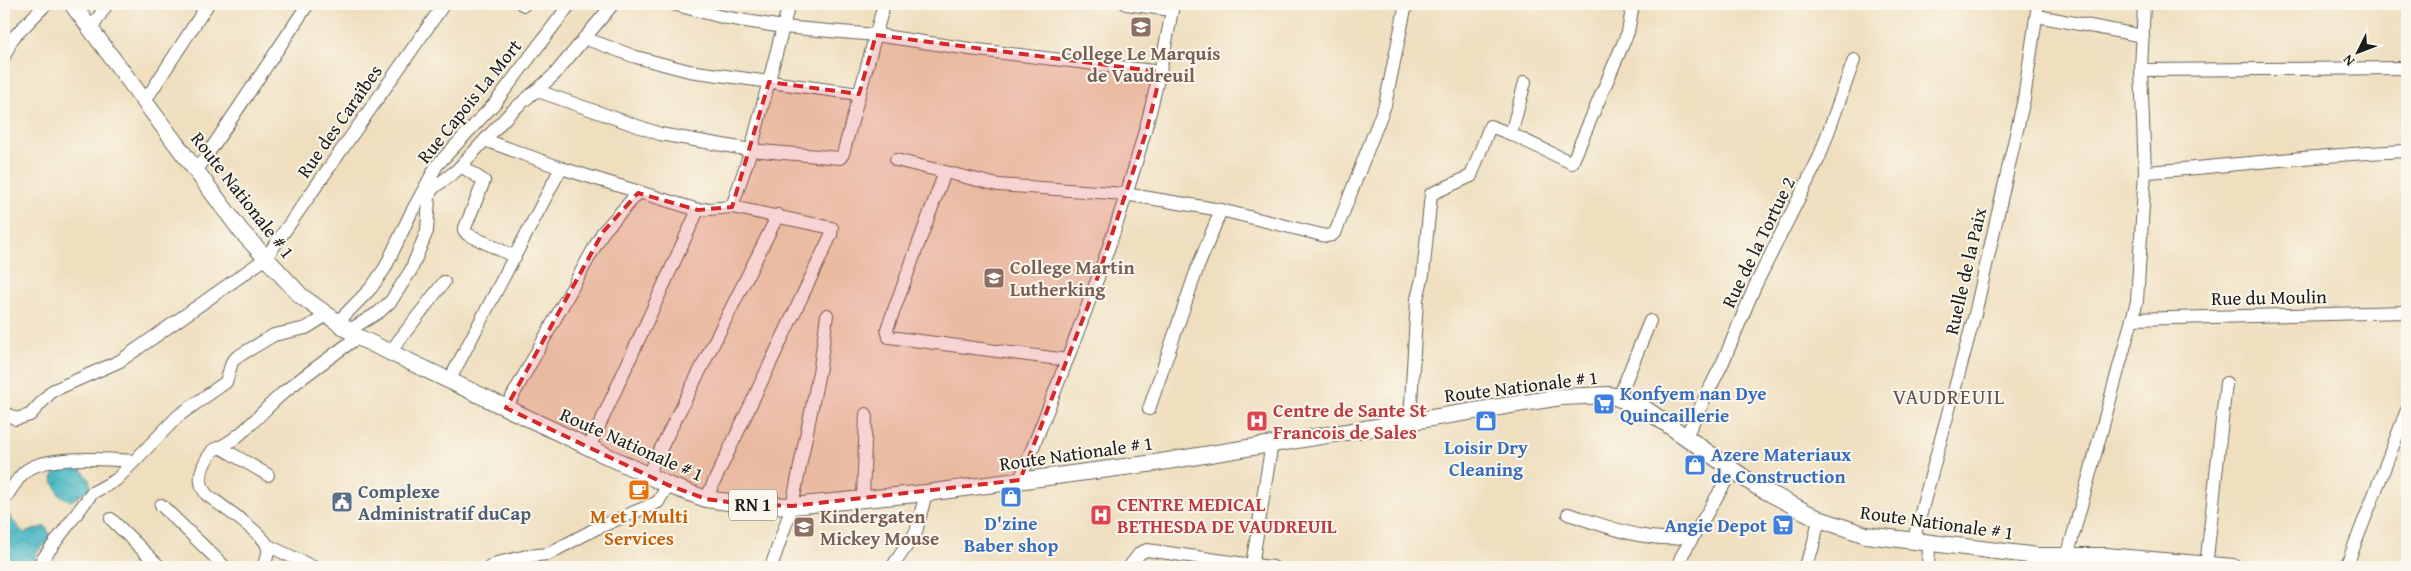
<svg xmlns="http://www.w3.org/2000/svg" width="2411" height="571" viewBox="0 0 2411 571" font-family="'Gentium Book Plus',serif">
	<defs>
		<pattern id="water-waves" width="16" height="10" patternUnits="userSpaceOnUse" patternTransform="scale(1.25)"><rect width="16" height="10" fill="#4bb9c5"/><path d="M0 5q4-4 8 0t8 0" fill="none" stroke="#419ea9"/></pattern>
	</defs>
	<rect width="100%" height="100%" fill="#fbf7ec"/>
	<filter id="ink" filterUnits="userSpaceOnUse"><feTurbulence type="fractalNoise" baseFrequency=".02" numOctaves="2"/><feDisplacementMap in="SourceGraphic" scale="10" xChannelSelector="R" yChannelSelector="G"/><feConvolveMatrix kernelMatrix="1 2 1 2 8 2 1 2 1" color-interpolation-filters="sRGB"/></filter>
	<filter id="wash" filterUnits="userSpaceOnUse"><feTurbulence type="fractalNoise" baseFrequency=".0096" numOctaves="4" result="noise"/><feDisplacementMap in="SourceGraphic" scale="20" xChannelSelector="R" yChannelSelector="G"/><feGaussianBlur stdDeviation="1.12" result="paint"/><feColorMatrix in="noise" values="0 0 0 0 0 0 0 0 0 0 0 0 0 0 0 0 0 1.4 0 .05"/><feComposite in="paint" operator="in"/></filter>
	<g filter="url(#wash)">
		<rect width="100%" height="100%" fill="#efdfbf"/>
		<g fill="url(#water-waves)" stroke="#346a70">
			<path d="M78 465 89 479 91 488 71 501 59 495 52 478 58 469H67Z"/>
			<path d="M6 481C2 507 6 515 24 533L45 526 52 538 37 552 32 567H4V482Z"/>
		</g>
	</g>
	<g filter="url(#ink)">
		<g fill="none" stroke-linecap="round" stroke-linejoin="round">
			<g stroke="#666055" stroke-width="14">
				<g id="minor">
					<path d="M522 4 524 5"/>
					<path d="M673 4 722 17 783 27 876 35 970 49 1161 72"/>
					<path d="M1126 4 1172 10"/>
					<path d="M2037 16 2143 36"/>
					<path d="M91 29 107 4"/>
					<path d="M584 38 636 57 689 71 859 94"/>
					<path d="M4 57 12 39 46 4"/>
					<path d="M2141 70 2407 68"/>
					<path d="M538 91 660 134 751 150 840 158 843 154 884 4"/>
					<path d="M145 101 208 4"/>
					<path d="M1511 134 1572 163 1628 32 1633 4"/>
					<path d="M485 140 561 168 698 210 732 207 832 228 831 235 706 499"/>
					<path d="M896 160 998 185 1125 194 1221 210 1326 236 1332 235 1336 231 1385 105 1406 4"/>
					<path d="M461 166 484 181 464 230 467 234 515 257"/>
					<path d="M197 170 308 4"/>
					<path d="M945 172 887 329 889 337 1067 360"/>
					<path d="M2145 172C2232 166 2320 154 2407 151"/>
					<path d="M732 207 751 150 789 4"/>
					<path d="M2132 319 2407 312"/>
					<path d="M337 323 371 288 385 268 411 213 437 165 495 103 570 4"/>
					<path d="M348 331 379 312 391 301 411 270 427 231 429 197 432 189 457 170 511 112 554 75 613 4"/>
					<path d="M390 352 444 282"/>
					<path d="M449 381 561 168"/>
					<path d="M1619 397 1650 321"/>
					<path d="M506 408 603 232 638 193"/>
					<path d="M1149 409 1197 269 1221 210"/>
					<path d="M4 412 16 419 30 415 52 391 120 361 265 259 444 4"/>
					<path d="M1410 421 1417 299 1423 275 1431 194 1471 176 1490 126 1511 134 1525 82"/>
					<path d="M1686 436 1723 362 1755 286 1819 158 1854 60"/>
					<path d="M1272 443 1252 565 1273 567"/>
					<path d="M220 447 268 475"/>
					<path d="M589 448 698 210"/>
					<path d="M648 474 778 215"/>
					<path d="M1020 480C1081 325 1146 169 1173 4"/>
					<path d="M863 498 866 414"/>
					<path d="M4 500C11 491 17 477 27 470 48 455 109 459 134 461"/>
					<path d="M161 505 225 567"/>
					<path d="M1568 514C1603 525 1659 548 1694 534"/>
					<path d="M111 519 160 567"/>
					<path d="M1913 542 1975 314 2024 99 2038 4"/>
					<path d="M267 545 313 567"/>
					<path d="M2067 557 2137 301 2145 172 2141 70 2144 4"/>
					<path d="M39 564 92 493 116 480 178 416 226 382 232 362 237 357 274 335 306 328 327 315"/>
					<path d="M262 567C266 561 270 553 267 545 262 533 219 504 207 495 195 480 202 464 213 450 242 440 261 411 284 392 308 373 333 355 358 337"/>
					<path d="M490 567 497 563 527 556 548 554 597 528 658 502 668 485"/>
					<path d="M771 567 792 506 820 367 827 315"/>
					<path d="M892 567 916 532 926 493"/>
					<path d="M1129 567 1140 553 1147 550 1252 565"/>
					<path d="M1678 567 1681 557 1732 471"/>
					<path d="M1804 567 1812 550 1819 519"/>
					<path d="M1928 567 1929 544"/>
					<path d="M2206 567 2226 383"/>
					<path d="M2346 567 2407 410"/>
				</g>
			</g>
			<g stroke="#666055" stroke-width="18">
				<path id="major" d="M72 4 241 231 301 296 358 337 668 485 706 499 743 504 792 506 926 493 1155 463 1561 397 1610 395 1644 408 1756 486 1819 519 1866 535 2038 556H2106L2233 567"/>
			</g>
			<use href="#minor" stroke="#fff" stroke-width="12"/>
			<use href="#major" stroke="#fff" stroke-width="16"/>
		</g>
	</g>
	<path fill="#d62828" fill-opacity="0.2" stroke="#d62828" stroke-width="4" stroke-dasharray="10 6" stroke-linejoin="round" d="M876 35 1161 72 1146 133 1088 306 1020 480 792 506 743 504 706 499 668 485 506 408 603 232 638 193 698 210 732 207 769 82 859 94Z"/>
	<defs>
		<g id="school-square" transform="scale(1.125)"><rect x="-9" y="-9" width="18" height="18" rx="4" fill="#8d6e63" stroke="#fbf7ec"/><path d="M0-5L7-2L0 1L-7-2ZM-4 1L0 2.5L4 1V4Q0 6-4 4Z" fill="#fff"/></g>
		<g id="supermarket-square" transform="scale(1.125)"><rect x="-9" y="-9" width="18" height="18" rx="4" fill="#3f7fe0" stroke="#fbf7ec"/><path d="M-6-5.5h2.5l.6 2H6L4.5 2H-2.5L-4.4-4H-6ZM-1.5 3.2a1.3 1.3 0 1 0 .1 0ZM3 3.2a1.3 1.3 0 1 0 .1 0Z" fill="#fff"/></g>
		<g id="hospital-square" transform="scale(1.125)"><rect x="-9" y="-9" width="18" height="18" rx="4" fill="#e0444e" stroke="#fbf7ec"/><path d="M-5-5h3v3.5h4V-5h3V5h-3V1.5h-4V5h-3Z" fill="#fff"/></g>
		<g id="shop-square" transform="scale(1.125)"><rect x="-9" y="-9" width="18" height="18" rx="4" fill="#3f7fe0" stroke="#fbf7ec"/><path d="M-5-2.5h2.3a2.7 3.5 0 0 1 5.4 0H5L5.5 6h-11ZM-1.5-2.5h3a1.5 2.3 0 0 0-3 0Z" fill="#fff"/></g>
		<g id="cafe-square" transform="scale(1.125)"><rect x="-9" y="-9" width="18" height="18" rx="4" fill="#e8710a" stroke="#fbf7ec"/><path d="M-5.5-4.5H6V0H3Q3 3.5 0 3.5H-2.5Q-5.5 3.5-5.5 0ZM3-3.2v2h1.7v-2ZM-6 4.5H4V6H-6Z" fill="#fff"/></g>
		<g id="civic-square" transform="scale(1.125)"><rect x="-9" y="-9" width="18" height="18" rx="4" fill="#5c6f8a" stroke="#fbf7ec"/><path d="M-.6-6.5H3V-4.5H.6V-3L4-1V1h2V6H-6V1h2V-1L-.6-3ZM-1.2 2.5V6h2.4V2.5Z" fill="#fff"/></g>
	</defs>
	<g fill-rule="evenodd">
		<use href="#school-square" x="1141" y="27"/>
		<use href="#school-square" x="994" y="278"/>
		<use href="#supermarket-square" x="1604" y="404"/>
		<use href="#hospital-square" x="1257" y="421"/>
		<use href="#shop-square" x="1486" y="421"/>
		<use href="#shop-square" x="1695" y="465"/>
		<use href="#cafe-square" x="639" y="490"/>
		<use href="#shop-square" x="1011" y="497"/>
		<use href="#civic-square" x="342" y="502"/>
		<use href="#hospital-square" x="1101" y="515"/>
		<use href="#supermarket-square" x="1783" y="525"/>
		<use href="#school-square" x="804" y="527"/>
	</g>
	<g text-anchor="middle" stroke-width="4" stroke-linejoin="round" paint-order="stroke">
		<rect fill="#fbf7ec" stroke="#5f5e5a" stroke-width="1" x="729" y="489.5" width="48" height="31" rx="4"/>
		<g font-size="18" font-weight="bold" fill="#1c1c1c">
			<text x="753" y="511">RN 1</text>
		</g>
		<g font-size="19" font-weight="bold" fill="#785e54" stroke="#fbf7ec" text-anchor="start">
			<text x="1141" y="60" text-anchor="middle">College Le Marquis<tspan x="1141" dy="22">de Vaudreuil</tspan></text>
			<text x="1010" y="274">College Martin<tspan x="1010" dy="22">Lutherking</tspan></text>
			<text x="820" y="523">Kindergaten<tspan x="820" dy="22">Mickey Mouse</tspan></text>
		</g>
		<g font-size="19" fill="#1c1c1c" stroke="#fbf7ec">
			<text transform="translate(469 101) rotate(-51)" y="7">Rue Capois La Mort</text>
			<text transform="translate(339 121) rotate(-55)" y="7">Rue des Caraïbes</text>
			<text transform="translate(243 195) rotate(52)" y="7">Route Nationale # 1</text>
			<text transform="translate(1758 242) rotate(-64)" y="7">Rue de la Tortue 2</text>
			<text transform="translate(1965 271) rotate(-77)" y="7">Ruelle de la Paix</text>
			<text transform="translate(2269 297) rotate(-1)" y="7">Rue du Moulin</text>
			<text transform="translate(1521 386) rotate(-7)" y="7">Route Nationale # 1</text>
			<text transform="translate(632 444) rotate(24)" y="7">Route Nationale # 1</text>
			<text transform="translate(1076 453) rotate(-8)" y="7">Route Nationale # 1</text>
			<text transform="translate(1937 522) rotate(8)" y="7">Route Nationale # 1</text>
		</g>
		<g font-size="19" font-weight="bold" fill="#366cbe" stroke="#fbf7ec" text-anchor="start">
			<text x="1620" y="400">Konfyem nan Dye<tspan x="1620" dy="22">Quincaillerie</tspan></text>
			<text x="1486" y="454" text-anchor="middle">Loisir Dry<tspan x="1486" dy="22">Cleaning</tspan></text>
			<text x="1711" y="461">Azere Materiaux<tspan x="1711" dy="22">de Construction</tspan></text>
			<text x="1011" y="530" text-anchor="middle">D'zine<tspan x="1011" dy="22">Baber shop</tspan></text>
			<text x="1767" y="532" text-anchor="end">Angie Depot</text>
		</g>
		<g font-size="19" font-weight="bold" fill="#be3a42" stroke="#fbf7ec" text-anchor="start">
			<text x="1273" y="417">Centre de Sante St<tspan x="1273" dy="22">Francois de Sales</tspan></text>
			<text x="1117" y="511">CENTRE MEDICAL<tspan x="1117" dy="22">BETHESDA DE VAUDREUIL</tspan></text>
		</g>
		<g font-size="19" font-weight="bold" fill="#4e5e75" stroke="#fbf7ec" text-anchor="start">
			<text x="358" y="498">Complexe<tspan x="358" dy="22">Administratif duCap</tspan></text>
		</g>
		<g font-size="19" font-weight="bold" fill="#c56008" stroke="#fbf7ec">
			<text x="639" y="523">M et J Multi<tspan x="639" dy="22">Services</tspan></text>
		</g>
		<g font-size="21" letter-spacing="1" fill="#635058" stroke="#fbf7ec">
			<text x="1949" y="404">VAUDREUIL</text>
		</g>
	</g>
	<rect width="2411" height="571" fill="none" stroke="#fbf7ec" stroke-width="20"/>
	<g transform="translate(2358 52) rotate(228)" stroke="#fbf7ec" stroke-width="4" paint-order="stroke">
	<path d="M0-4L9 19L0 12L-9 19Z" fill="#1c1c1c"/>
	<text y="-8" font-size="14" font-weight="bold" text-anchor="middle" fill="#1c1c1c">N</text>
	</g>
</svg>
